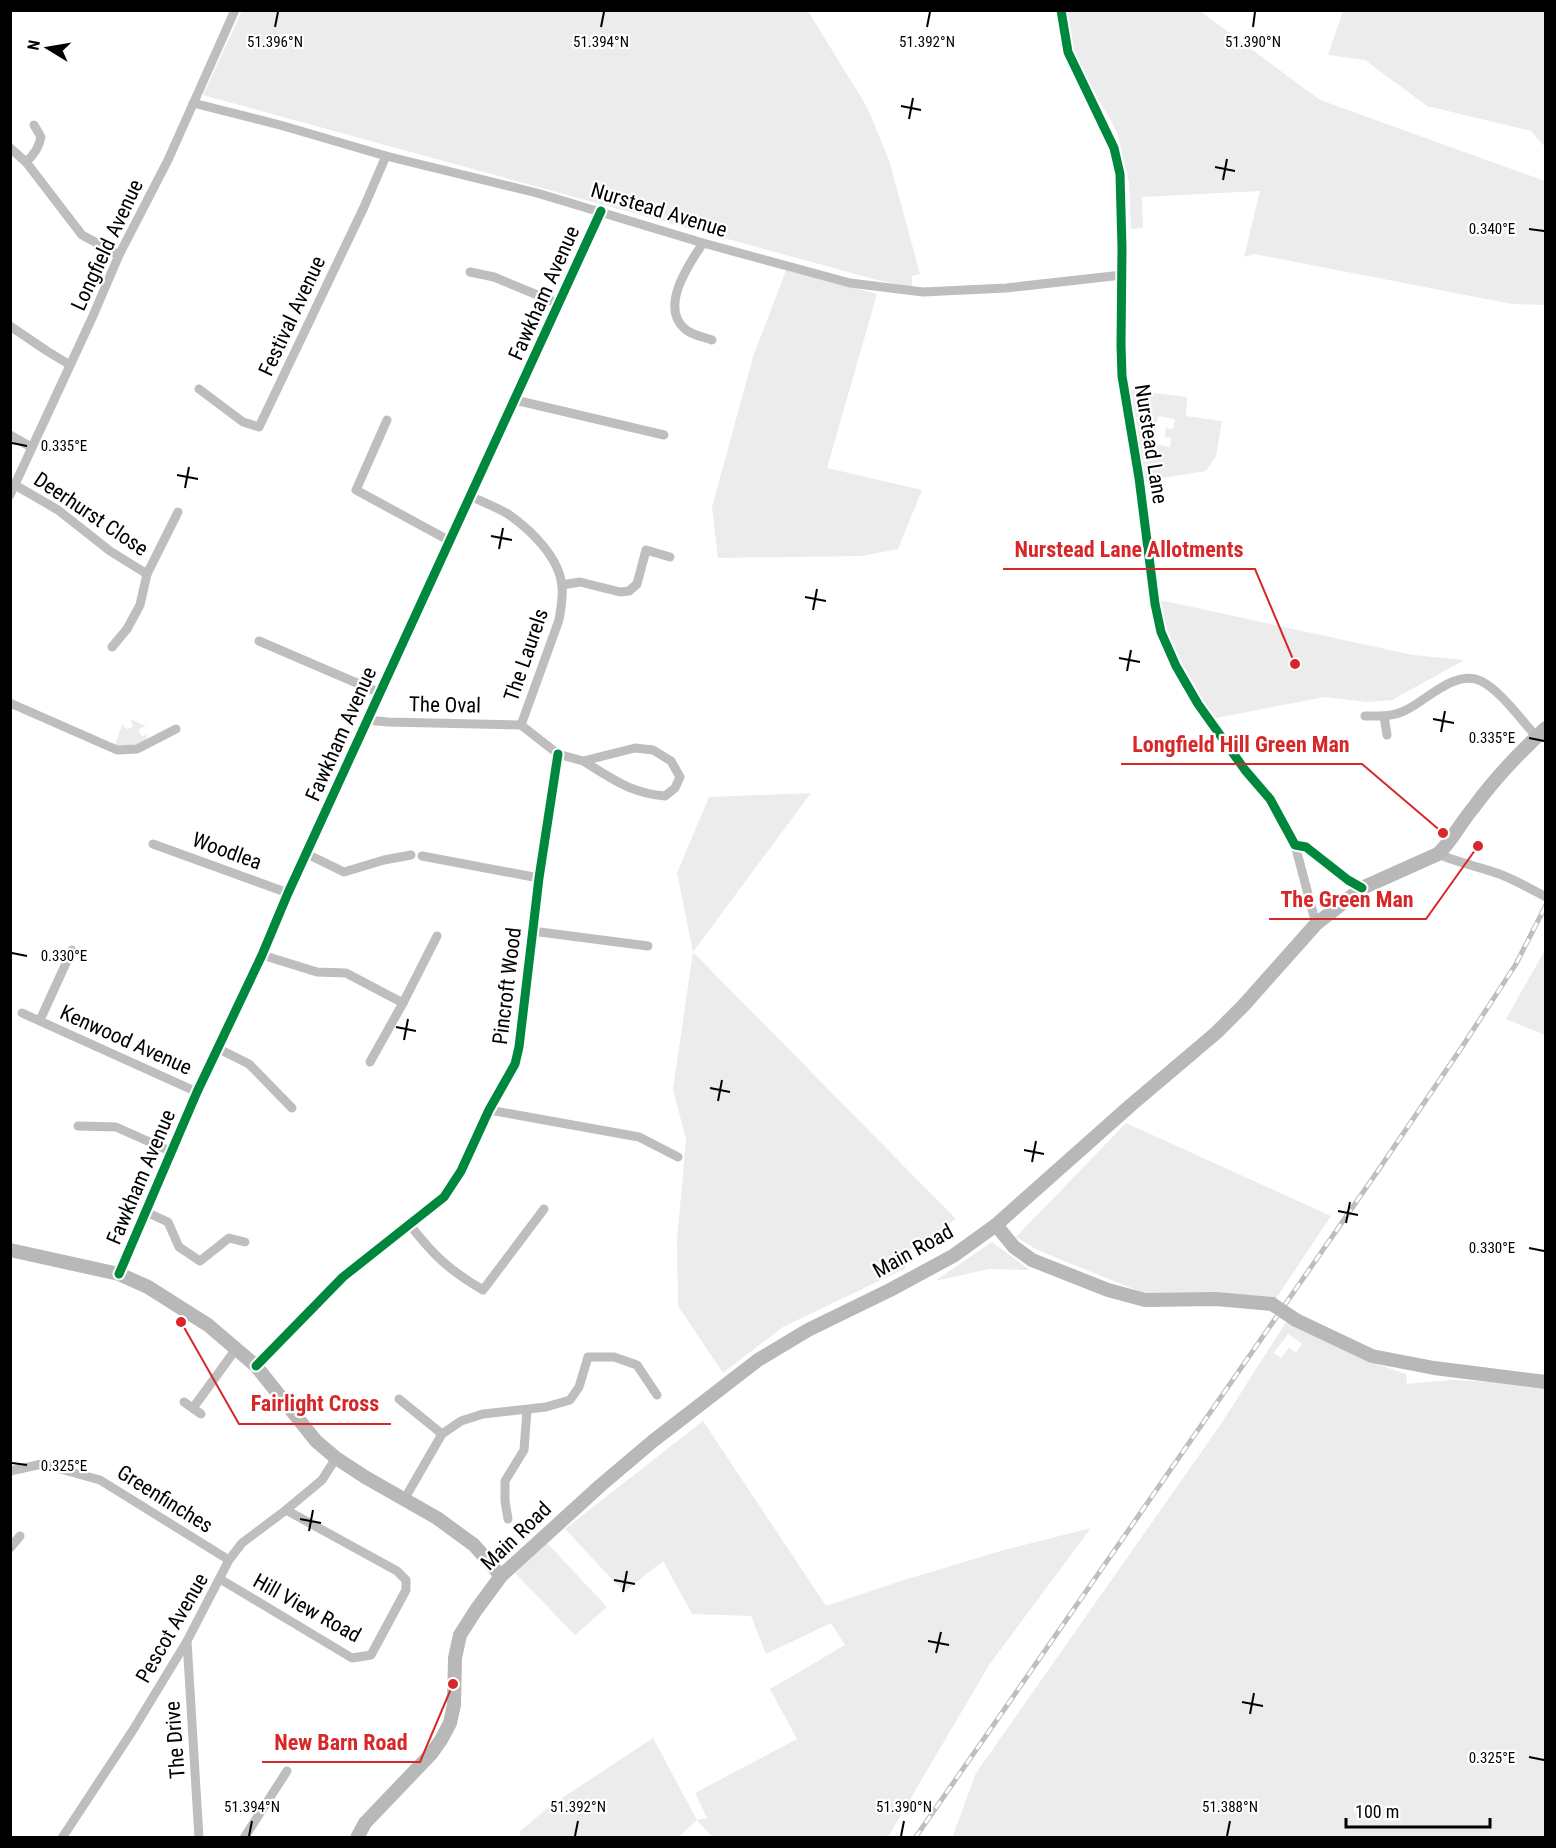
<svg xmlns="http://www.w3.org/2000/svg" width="1556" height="1848" viewBox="0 0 1556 1848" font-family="'Roboto Condensed',sans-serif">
	<rect width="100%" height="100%" fill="#fff"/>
	<g fill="#ececec" fill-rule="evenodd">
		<path d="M242 11H808L867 107 889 160 920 274 912 276V287L877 280 203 95Z"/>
		<path d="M1067 11H1200L1320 100 1545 181V305L1512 304 1254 254 1244 257 1260 191 1142 197 1143 228 1131 229 1129 182 1117 132 1073 55Z"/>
		<path d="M1343 11H1545V147L1531 131 1427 106 1365 60 1328 55Z"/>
		<path d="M786 270 877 294 827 468 922 490 898 549 862 556 718 558 712 507 753 357Z"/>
		<path d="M1130 390 1187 397 1186 416 1222 421 1216 456 1206 471 1143 481ZM1158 416 1175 419 1173 429 1166 428 1165 437 1171 438 1170 447 1154 444Z"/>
		<path d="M1160 600 1413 655 1464 660 1392 700 1367 702 1325 697 1216 718C1210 711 1203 704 1197 696 1178 668 1166 633 1160 600Z"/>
		<path d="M130 719 146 726 140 728 139 732 142 736 147 735 146 740C135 746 127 748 115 745L123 722V726L127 729 131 728 133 726Z"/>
		<path d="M811 793 693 952 956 1219 897 1258 906 1268 783 1327 723 1373 678 1306 677 1241 686 1140 673 1089 693 952 677 873 709 797Z"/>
		<path d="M1545 950V1035L1506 1019Z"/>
		<path d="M1126 1123 1331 1216 1275 1300 1146 1294 1037 1250 1016 1237Z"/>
		<path d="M992 1242 1030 1270 989 1269 935 1281Z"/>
		<path d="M1288 1319 1365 1360 1406 1374 1407 1384 1452 1380 1545 1385V1837L952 1838 976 1773 1221 1424ZM1288 1334 1302 1344 1296 1353 1289 1348 1281 1358 1274 1353Z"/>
		<path d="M703 1421 826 1606 898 1582 1004 1550 1091 1528 989 1665 888 1837H712L697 1820 679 1837 522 1838 519 1832 550 1806 653 1738 697 1820 707 1818 695 1793 797 1739 770 1689 845 1645 831 1623 766 1654 751 1616 692 1614 663 1561 624 1592 565 1529Z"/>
		<path d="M547 1543 607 1607 575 1635 515 1573Z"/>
	</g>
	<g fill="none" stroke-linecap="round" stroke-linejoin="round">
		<g stroke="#bebebe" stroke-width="9">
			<path d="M1061 10 1068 52 1114 148 1120 174 1122 248 1121 345 1122 376 1139 478 1155 604 1161 632 1176 666 1198 704 1245 770 1270 799 1295 845 1306 847 1348 880 1362 888"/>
			<path d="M193 103 280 125 386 156 537 193 703 243 850 283 923 292 1006 288 1122 275"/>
			<path d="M10 148 26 162 82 235 119 255"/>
			<path d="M26 162C34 155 39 148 41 137L34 125"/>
			<path d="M703 243C689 264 659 307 685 329 691 335 704 337 712 340"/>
			<path d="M470 272 494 277 557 303"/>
			<path d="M10 326 47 351 70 365"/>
			<path d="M199 389 243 422 259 427 364 207 386 156"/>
			<path d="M515 400 664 435"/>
			<path d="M387 420 356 490 448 540"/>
			<path d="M10 435 31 447"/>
			<path d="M15 485 58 510 110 551 147 574"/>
			<path d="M10 495 92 318 119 255 168 160 235 10"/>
			<path d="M470 496C483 502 496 507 508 514 531 530 560 558 562 587 563 598 561 609 559 620L521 725"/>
			<path d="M562 585 580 582 620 592 629 591 637 584 646 550 670 557"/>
			<path d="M259 641 380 693"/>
			<path d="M112 647 127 629 140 605 147 574 178 512"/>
			<path d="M10 703 117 750 137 749 176 729"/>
			<path d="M1365 716C1379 716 1393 717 1406 710 1427 700 1455 669 1481 681 1501 691 1521 720 1537 737"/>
			<path d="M1384 716 1387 735"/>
			<path d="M367 720 388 722 521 725 558 754 583 761 635 748 653 750 671 761 680 777 675 788 665 796C630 793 613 779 583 761"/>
			<path d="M153 844 288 893"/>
			<path d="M1295 845 1316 924"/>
			<path d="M307 854 344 872 384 860 411 855"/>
			<path d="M1438 854C1459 863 1481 867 1502 875 1517 881 1531 889 1546 897"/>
			<path d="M422 856 539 878"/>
			<path d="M532 931 648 946"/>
			<path d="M262 955 317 972 346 973 403 1003"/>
			<path d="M22 1013 197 1092"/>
			<path d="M40 1020 72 950"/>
			<path d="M219 1049 249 1064 292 1108"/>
			<path d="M370 1062 403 1003 437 936"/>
			<path d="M489 1110 639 1137 678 1157"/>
			<path d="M78 1126 116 1127 172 1152"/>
			<path d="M146 1212 168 1222 179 1247 200 1261 229 1238 245 1242"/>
			<path d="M410 1225C434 1256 449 1270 483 1290L544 1209"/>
			<path d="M119 1274 197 1092 262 955 288 893 601 211"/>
			<path d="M256 1366 343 1277 444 1197 461 1171 489 1110 515 1064 519 1047 539 878 558 754"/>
			<path d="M399 1399 442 1434"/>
			<path d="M184 1402 201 1414"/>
			<path d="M193 1408 236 1349"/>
			<path d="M10 1471 42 1464 100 1480 229 1560"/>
			<path d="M405 1498 442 1434 461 1421 483 1414 546 1407 570 1400 579 1387 588 1357H614L637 1365 657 1395"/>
			<path d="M508 1519 505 1501V1481L524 1450 527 1410"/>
			<path d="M10 1548 20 1536"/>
			<path d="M220 1579 352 1658 371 1655 406 1590V1580L397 1571 286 1510"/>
			<path d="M187 1641 199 1838"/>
			<path d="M62 1838 133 1730 187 1641 229 1560 242 1543 286 1510 322 1480 336 1458"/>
			<path d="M244 1838 287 1771"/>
		</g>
		<g stroke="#b8b8b8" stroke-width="14">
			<path d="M996 1225 1014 1247 1032 1260 1108 1290 1145 1300 1216 1299 1272 1304"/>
			<path d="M10 1250 119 1274 148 1287 208 1325 256 1366 316 1441 336 1458 365 1477 437 1518 474 1545 501 1576"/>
			<path d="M1296 1320 1372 1356 1434 1368 1546 1382"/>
			<path d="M357 1838 365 1823 431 1754 441 1740 450 1723 454 1705 455 1658 460 1635 476 1610 501 1576 601 1485 653 1441 758 1360 808 1330 890 1290 953 1256 996 1225 1131 1105 1216 1033 1244 1005 1316 924 1362 888 1438 854C1452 841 1461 822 1474 807 1495 778 1520 752 1546 728"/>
		</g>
		<g stroke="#bebebe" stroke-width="5">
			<path id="rail" d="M915 1838 1377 1172 1462 1047 1516 964 1546 905"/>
		</g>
		<use href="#rail" stroke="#fff" stroke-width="3" stroke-dasharray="9" stroke-linecap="butt"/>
		<path stroke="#b8b8b8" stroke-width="14" d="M1272 1304 1296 1320"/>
		<g stroke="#fff" stroke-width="13">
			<g id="cycleway">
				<path d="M1061 10 1068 52 1114 148 1120 174 1122 248 1121 345 1122 376 1139 478 1155 604 1161 632 1176 666 1198 704 1245 770 1270 799 1295 845 1306 847 1348 880 1362 888"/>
				<path d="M119 1274 197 1092 262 955 288 893 601 211"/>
				<path d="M256 1366 343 1277 444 1197 461 1171 489 1110 515 1064 519 1047 539 878 558 754"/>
			</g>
		</g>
		<use href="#cycleway" stroke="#00873e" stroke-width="9"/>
	</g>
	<path fill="none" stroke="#000" stroke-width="2" d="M275 27 278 12M601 27 604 12M927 27 930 12M1253 27 1255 12M901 106 921 110M909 119 913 98M1215 167 1235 171M1223 180 1227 159M1529 229 1544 231M12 443 27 446M177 475 198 479M185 488 189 467M491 536 512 540M499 549 503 528M805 597 826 601M813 610 817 589M1119 658 1140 662M1127 671 1131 650M1433 719 1454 723M1441 732 1445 711M1529 738 1544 741M12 953 27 956M396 1027 416 1031M404 1040 408 1019M710 1088 730 1092M718 1101 722 1080M1024 1150 1044 1154M1032 1162 1036 1141M1338 1211 1358 1215M1346 1223 1350 1202M1529 1248 1544 1251M12 1463 27 1465M300 1519 321 1523M309 1531 313 1510M614 1580 635 1584M623 1592 627 1571M928 1641 949 1645M936 1653 941 1632M1242 1702 1263 1706M1250 1714 1254 1693M1529 1757 1544 1760M249 1836 252 1821M575 1836 578 1821M901 1836 904 1821M1227 1836 1230 1821"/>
	<g text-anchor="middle" stroke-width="4.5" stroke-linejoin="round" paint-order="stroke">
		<g font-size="21" fill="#000" stroke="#fff">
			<text transform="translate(659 210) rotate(17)" y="7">Nurstead Avenue</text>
			<text transform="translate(107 245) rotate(-65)" y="7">Longfield Avenue</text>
			<text transform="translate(544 293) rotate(-66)" y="7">Fawkham Avenue</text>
			<text transform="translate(292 316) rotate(-65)" y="7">Festival Avenue</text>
			<text transform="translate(1151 444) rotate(81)" y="7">Nurstead Lane</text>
			<text transform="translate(91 514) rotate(34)" y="7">Deerhurst Close</text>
			<text transform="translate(526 655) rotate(-71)" y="7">The Laurels</text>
			<text transform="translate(445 705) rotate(1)" y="7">The Oval</text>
			<text transform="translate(341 734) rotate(-66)" y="7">Fawkham Avenue</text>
			<text transform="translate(227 851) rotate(20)" y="7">Woodlea</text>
			<text transform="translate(507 986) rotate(-83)" y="7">Pincroft Wood</text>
			<text transform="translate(126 1040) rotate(24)" y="7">Kenwood Avenue</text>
			<text transform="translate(141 1177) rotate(-67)" y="7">Fawkham Avenue</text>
			<text transform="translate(913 1251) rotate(-29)" y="7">Main Road</text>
			<text transform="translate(165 1499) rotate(32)" y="7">Greenfinches</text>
			<text transform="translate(516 1536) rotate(-44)" y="7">Main Road</text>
			<text transform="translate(307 1608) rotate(29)" y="7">Hill View Road</text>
			<text transform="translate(172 1628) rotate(-60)" y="7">Pescot Avenue</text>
			<text transform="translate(175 1740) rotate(-94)" y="7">The Drive</text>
		</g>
	</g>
	<g font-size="15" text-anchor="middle" fill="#000" stroke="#fff" stroke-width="4.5" stroke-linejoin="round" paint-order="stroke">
		<text x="275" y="47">51.396°N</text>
		<text x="601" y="47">51.394°N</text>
		<text x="927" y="47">51.392°N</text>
		<text x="1253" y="47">51.390°N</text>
		<text x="1492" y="234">0.340°E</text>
		<text x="64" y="451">0.335°E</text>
		<text x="1492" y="743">0.335°E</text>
		<text x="64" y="961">0.330°E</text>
		<text x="1492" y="1253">0.330°E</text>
		<text x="64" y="1471">0.325°E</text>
		<text x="1492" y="1763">0.325°E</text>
		<text x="252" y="1812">51.394°N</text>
		<text x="578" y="1812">51.392°N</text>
		<text x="904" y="1812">51.390°N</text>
		<text x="1230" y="1812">51.388°N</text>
	</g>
	<path fill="none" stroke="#d62828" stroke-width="2" d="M1295 664L1255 569H1003M1443 833L1362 764H1121M1478 846L1426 919H1269M181 1322L239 1424H391M453 1684L420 1762H262"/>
	<g fill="#d62828" stroke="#fff" stroke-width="2">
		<circle cx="1295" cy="664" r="6"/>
		<circle cx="1443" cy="833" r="6"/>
		<circle cx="1478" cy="846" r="6"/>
		<circle cx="181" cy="1322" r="6"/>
		<circle cx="453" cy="1684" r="6"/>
	</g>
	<g font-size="22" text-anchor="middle" font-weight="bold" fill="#d62828" stroke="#fff" stroke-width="4.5" stroke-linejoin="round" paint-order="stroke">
		<text x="1129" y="557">Nurstead Lane Allotments</text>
		<text x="1241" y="752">Longfield Hill Green Man</text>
		<text x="1347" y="907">The Green Man</text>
		<text x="315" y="1411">Fairlight Cross</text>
		<text x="341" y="1750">New Barn Road</text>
	</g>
	<rect width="1556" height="1848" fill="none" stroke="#000000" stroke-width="24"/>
	<g transform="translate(48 48) rotate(281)" stroke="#ffffff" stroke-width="4.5" paint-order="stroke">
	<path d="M0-4.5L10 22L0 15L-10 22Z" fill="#000000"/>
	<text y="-9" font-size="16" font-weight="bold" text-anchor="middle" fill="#000000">N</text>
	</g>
	<path d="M1346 1818v9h144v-9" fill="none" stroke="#000000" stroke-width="3"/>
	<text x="1355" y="1818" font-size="18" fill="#000000" stroke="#ffffff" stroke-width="4.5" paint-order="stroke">100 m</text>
</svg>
